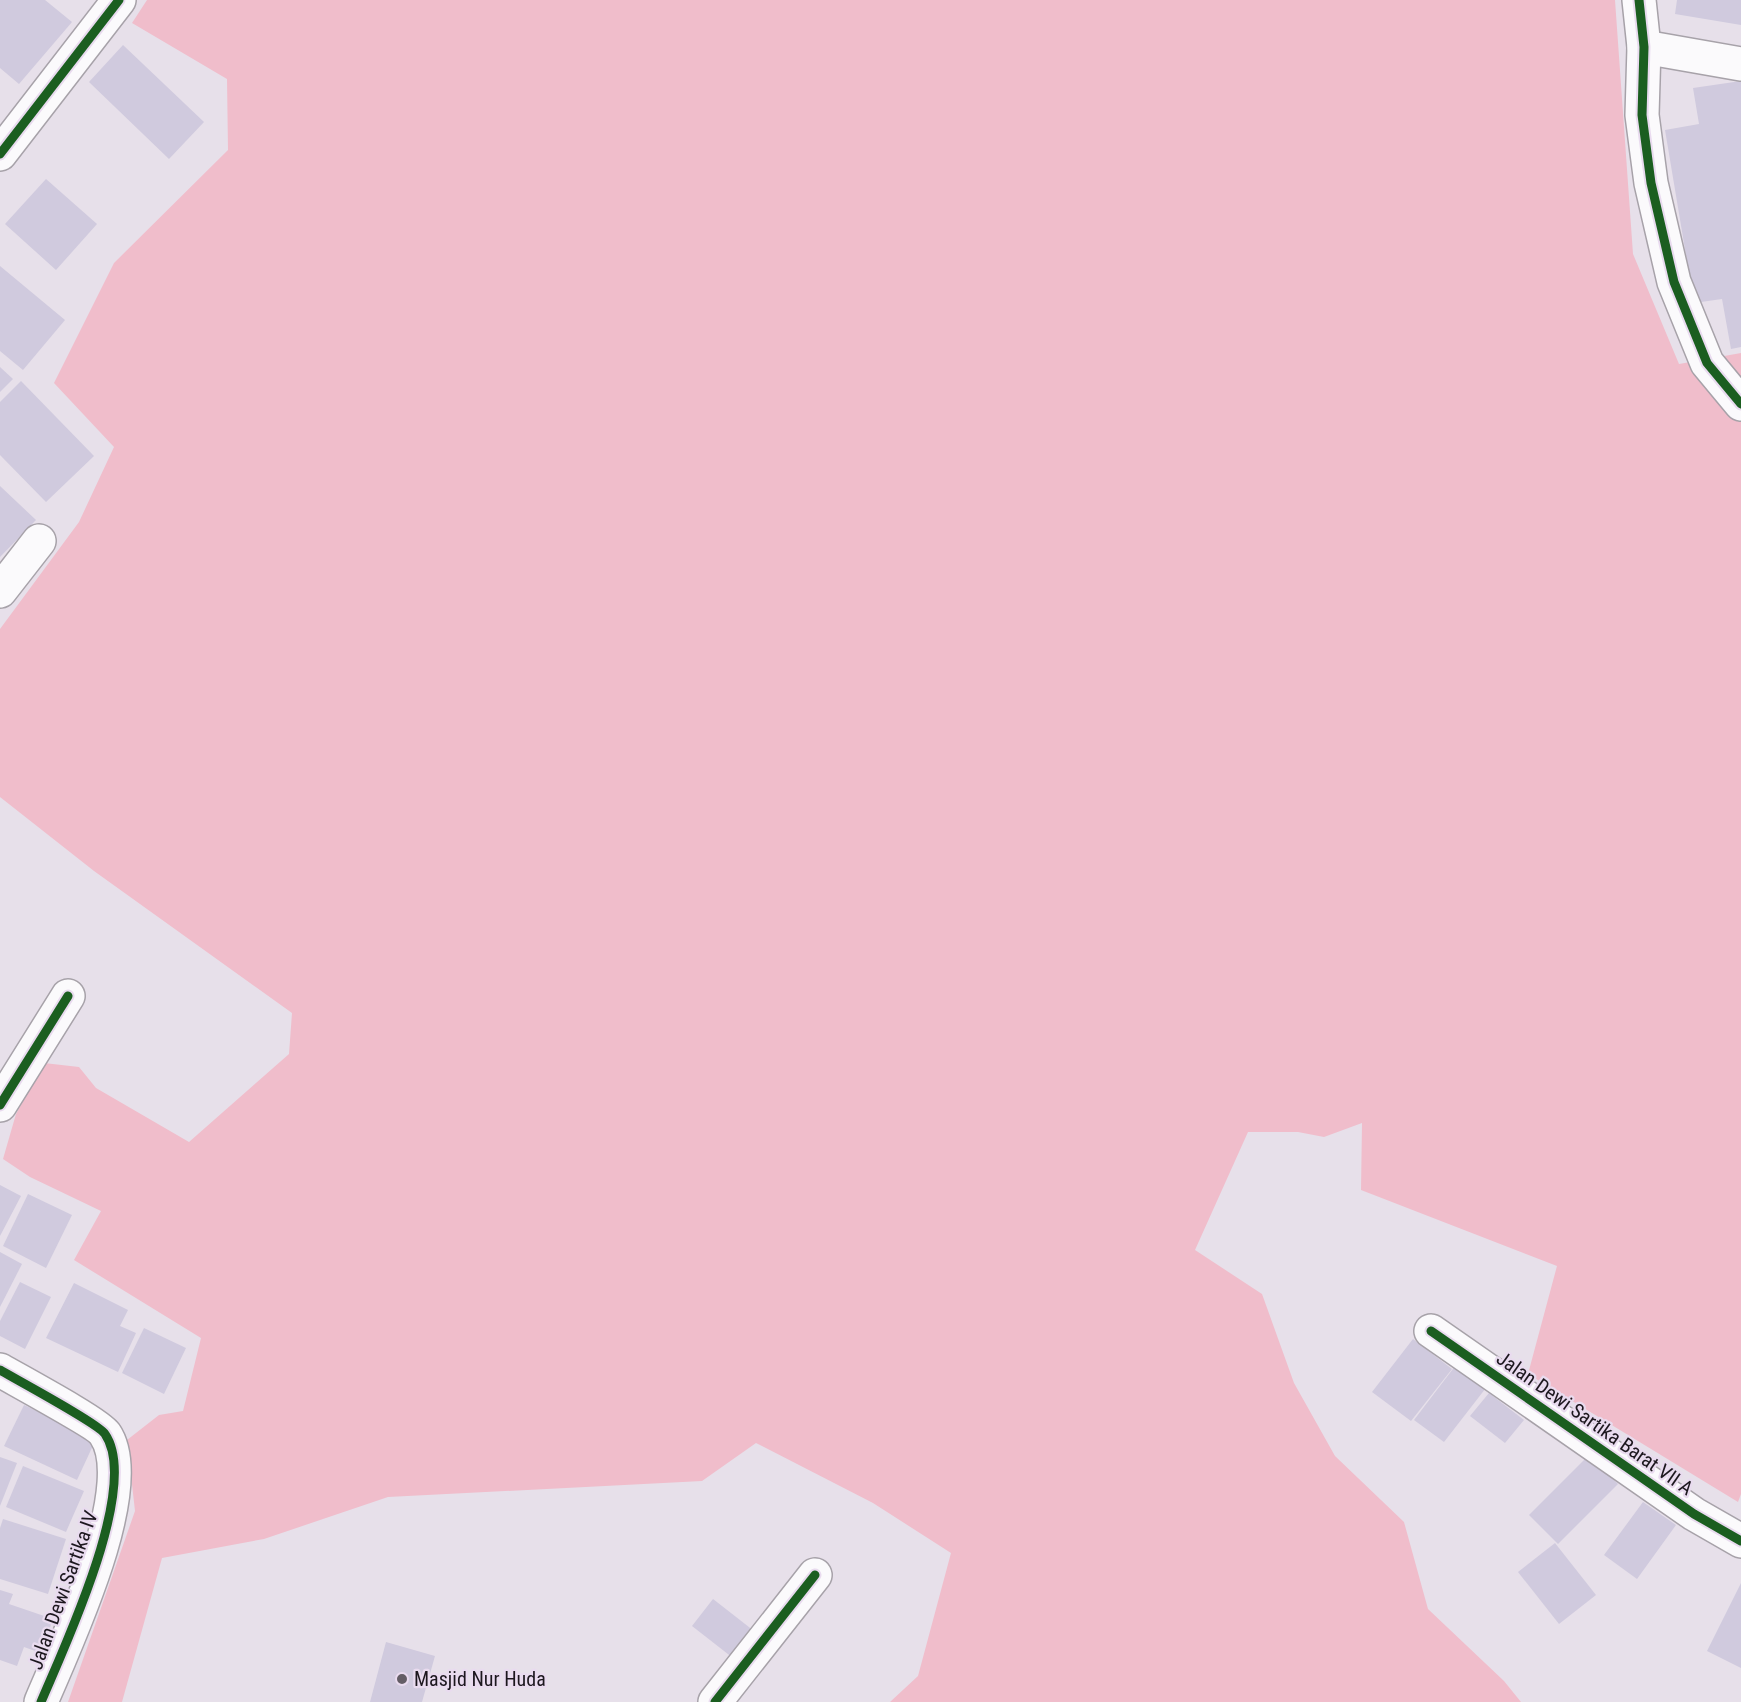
<svg xmlns="http://www.w3.org/2000/svg" width="1741" height="1702" viewBox="0 0 1741 1702" font-family="'Roboto Condensed',sans-serif">
	<rect width="100%" height="100%" fill="#e7e0ea"/>
	<path fill="#f0bdcb" d="M147 0H1615L1633 254 1679 364 1741 353V1494L1738 1502 1528 1374 1557 1266 1361 1190 1362 1123 1324 1137 1298 1132H1248L1195 1250 1262 1294 1294 1383 1335 1456 1404 1522 1428 1609 1504 1681 1521 1702H890L918 1676 951 1553 873 1503 756 1443 702 1481 388 1497 264 1539 162 1558 122 1702H68L135 1511 127 1440 159 1415 183 1411 201 1338 74 1260 101 1211 30 1177 3 1159 16 1114 44 1063 79 1067 96 1088 189 1142 289 1054 292 1013 94 871 0 797V629L79 522 114 447 54 383 114 263 228 150 227 79 132 23Z"/>
	<g fill="#d0cade">
		<path d="M0 0H45L72 22 19 84 0 68Z"/>
		<path d="M1677 0H1741V25L1675 14Z"/>
		<path d="M123 45 204 122 169 159 89 82Z"/>
		<path d="M1741 81V347L1731 349 1722 299 1694 303 1665 130 1699 124 1693 88Z"/>
		<path d="M46 179 97 224 56 270 5 224Z"/>
		<path d="M0 266 65 320 23 370 0 351Z"/>
		<path d="M0 367 13 379 0 392Z"/>
		<path d="M21 381 94 456 46 502 0 455V402Z"/>
		<path d="M0 486 36 520 0 557Z"/>
		<path d="M0 1185 21 1196 0 1236Z"/>
		<path d="M28 1194 72 1215 46 1268 3 1246Z"/>
		<path d="M0 1252 22 1264 0 1307Z"/>
		<path d="M20 1282 51 1297 25 1349 0 1336V1321Z"/>
		<path d="M74 1283 128 1310 120 1326 136 1333 118 1372 46 1338Z"/>
		<path d="M144 1328 186 1348 164 1394 122 1373Z"/>
		<path d="M1413 1339 1452 1369 1411 1421 1372 1392Z"/>
		<path d="M1459 1361 1489 1384 1444 1442 1414 1420Z"/>
		<path d="M1489 1393 1524 1420 1505 1443 1470 1416Z"/>
		<path d="M24 1405 96 1439 77 1480 4 1446Z"/>
		<path d="M1589 1455 1618 1484 1558 1544 1529 1515Z"/>
		<path d="M0 1457 17 1463 0 1506Z"/>
		<path d="M23 1466 84 1491 66 1532 6 1507Z"/>
		<path d="M1643 1502 1676 1525 1637 1579 1604 1555Z"/>
		<path d="M3 1519 66 1539 48 1594 0 1579V1528Z"/>
		<path d="M1555 1543 1596 1595 1559 1624 1518 1572Z"/>
		<path d="M1741 1583V1668L1707 1651Z"/>
		<path d="M0 1590 13 1594 9 1604 53 1619 41 1653 24 1647 17 1666 0 1660Z"/>
		<path d="M713 1599 754 1631 733 1658 692 1626Z"/>
		<path d="M386 1642 435 1656 422 1702H370Z"/>
	</g>
	<g fill="none" stroke-linecap="round" stroke-linejoin="round">
		<g stroke="#a7a2a9" stroke-width="36">
			<g id="street">
				<path d="M1639 0 1644 47 1642 115 1651 183 1674 282 1707 363 1741 404"/>
				<path d="M1644 47 1741 64"/>
				<path d="M0 154 119 0"/>
				<path d="M0 591 39 541"/>
				<path d="M0 1105 68 996"/>
				<path d="M1431 1331 1694 1514 1741 1541"/>
				<path d="M0 1370C17 1380 99 1424 105 1434 141 1486 64 1647 41 1702"/>
				<path d="M715 1702 815 1575"/>
			</g>
		</g>
		<use href="#street" stroke="#fbfafc" stroke-width="33"/>
		<g stroke="#e9dbef" stroke-width="13">
			<g id="cycleway">
				<path d="M1639 0 1644 47 1642 115 1651 183 1674 282 1707 363 1741 404"/>
				<path d="M0 154 119 0"/>
				<path d="M0 1105 68 996"/>
				<path d="M1431 1331 1694 1514 1741 1541"/>
				<path d="M0 1370C17 1380 99 1424 105 1434 141 1486 64 1647 41 1702"/>
				<path d="M715 1702 815 1575"/>
			</g>
		</g>
		<use href="#cycleway" stroke="#1b5e20" stroke-width="9"/>
	</g>
	<circle fill="#635d65" stroke="#e9dbef" stroke-width="2" cx="402" cy="1679" r="6"/>
	<g text-anchor="middle" stroke-width="4.5" stroke-linejoin="round" paint-order="stroke">
		<g font-size="20" fill="#1c171e" stroke="#e9dbef">
			<text transform="translate(1595 1423) rotate(35)" y="7">Jalan Dewi Sartika Barat VII A</text>
			<text transform="translate(63 1590) rotate(-70)" y="7">Jalan Dewi Sartika IV</text>
		</g>
		<g font-size="20" fill="#1c171e" stroke="#e9dbef" text-anchor="start">
			<text x="414" y="1686">Masjid Nur Huda</text>
		</g>
	</g>
</svg>
